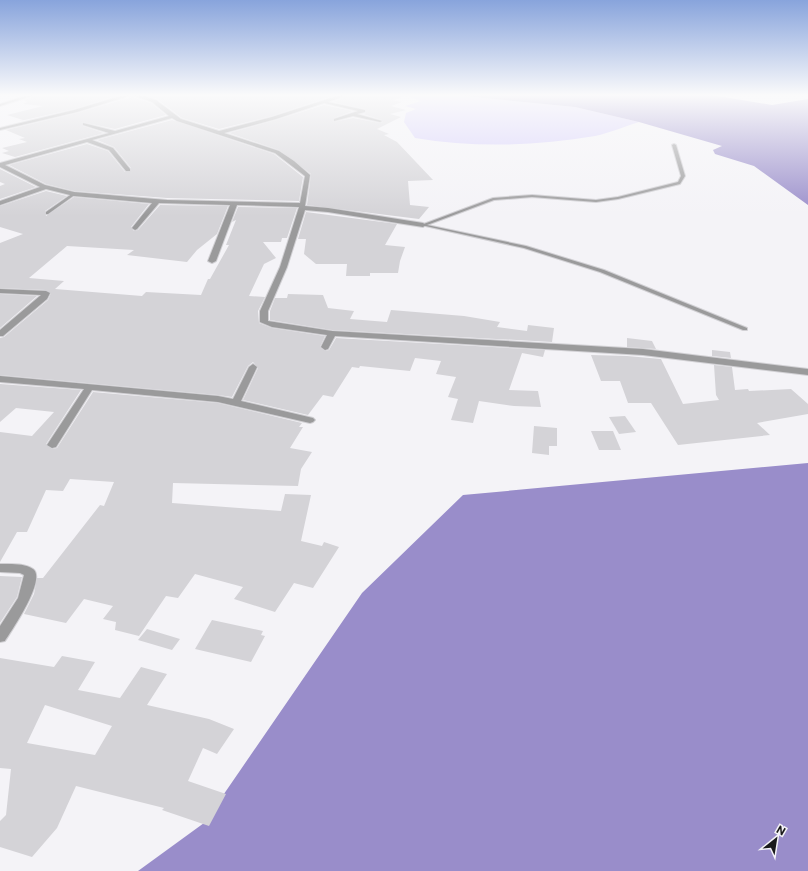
<svg xmlns="http://www.w3.org/2000/svg" width="808" height="871" viewBox="0 0 808 871" font-family="Commissioner,sans-serif">
	<rect width="100%" height="100%" fill="#f4f3f7"/>
	<path fill="#d5cdfb" d="M421 94H443L575 107 639 122C625 126 610 133 595 136 536 146 475 148 415 138L404 122 406 113 416 109 405 106 421 101 410 97Z"/>
	<g fill="#998dca">
		<path d="M443 94H706L772 105 808 99V205L754 166 715 154 713 150 722 146 639 122 575 107Z"/>
		<path d="M808 463V871H138L204 823 362 593 463 495Z"/>
	</g>
	<g fill="#d4d3d7" fill-rule="evenodd">
		<path d="M39 94H122L74 109 20 121H19L23 120 7 115 43 106 23 104 27 102 24 100Z"/>
		<path d="M143 94H338L272 116 219 129 182 118 157 99Z"/>
		<path d="M351 94H400L401 98 392 100 402 102 391 106 406 110 390 114 401 117 377 129 389 134 384 135 397 142 433 180 408 181 410 205 429 207 419 219 307 205 311 174 279 150 229 133 276 120 324 105 353 111 334 118 333 122 353 118 380 123 383 122 382 120 363 114 366 113 365 109 333 102Z"/>
		<path d="M132 97 151 103 166 115 115 129 82 122 83 126 104 133 15 157 2 153 9 151 2 148 27 142 19 139 25 138 6 130 77 113Z"/>
		<path d="M172 120 274 154 303 177 299 201 167 198 74 191 46 184 9 165 87 144 108 151 125 172H130L131 168 114 147 97 140Z"/>
		<path d="M0 169 36 187 0 199V186L5 184 0 182Z"/>
		<path d="M46 191 67 196 45 211 46 216 74 197 149 204 131 227 134 231 138 230 160 205 228 206 217 234 197 250 187 262 127 255 134 250 67 246 29 278 64 281 55 289 142 296 146 292 201 295 208 279H210L229 245H226L236 220 232 222 238 207 297 208 287 238H282L281 242H263L276 258 264 264 249 296 265 297 258 311 259 323 272 328 325 336 320 347 325 351 329 350 336 338 545 350 543 357 522 353 509 390 538 391 541 407 514 406 479 401 473 423 451 420 458 399 448 397 456 377 436 374 441 361 415 358 410 371 360 366 359 368 352 367 333 397 323 395 308 415 243 400 258 368 253 362 248 366 232 397 218 395 0 375V338L4 337 48 300 51 293 46 290 0 288V243L23 234 0 227V206Z"/>
		<path d="M306 212 397 224 385 245 405 247 400 261 398 273H370V276H346L347 264H316L304 254 306 239H298Z"/>
		<path d="M0 294 37 296 0 328Z"/>
		<path d="M288 294 323 295 328 308 354 311 350 319 387 322 391 310 464 316 500 322 497 327 527 331 528 325 554 328 552 342 332 330 270 320V311L275 298H287Z"/>
		<path d="M627 338 652 341 656 349 627 347Z"/>
		<path d="M712 350 730 352 731 358 712 356Z"/>
		<path d="M591 355 627 356 661 359 683 404 719 400 716 395 714 365 732 367 735 390 748 389 749 391 791 389 808 404V414L757 423 770 435 678 445 651 403H628L620 381H601Z"/>
		<path d="M0 384 81 390 46 444 52 449 57 448 93 392 218 403 302 423 299 427H303L290 448 312 452 301 469 298 486 173 483 172 503 281 511 285 494 311 495 301 541 322 546 324 542 339 547 313 588 294 583 275 612 234 599 243 587 195 574 178 598 166 596 139 636 115 630 116 622 103 619 113 606 84 599 66 623 24 614 34 594 37 578H43L100 505 104 506 114 482 70 479 63 491 46 490 27 532H17L0 562V432L32 436 54 412 16 408 0 422Z"/>
		<path d="M625 416 636 432 619 434 609 417Z"/>
		<path d="M534 426 557 428V446H549V455L532 453Z"/>
		<path d="M591 431H613L621 450H599Z"/>
		<path d="M0 576 22 577 17 597 0 623Z"/>
		<path d="M212 620 263 631 261 635 265 636 251 662 195 649Z"/>
		<path d="M147 629 180 639 172 650 138 640Z"/>
		<path d="M62 656 95 662 78 690 120 698 141 667 167 674 147 705 209 719 234 729 217 754 203 748 188 781 226 794 209 826 162 810 164 808 76 786 57 828 32 857 0 847V821L6 815 11 769 0 768V658L54 667ZM45 705 112 726 95 755 27 743Z"/>
	</g>
	<g fill="none" stroke-linecap="round" stroke-linejoin="round">
		<g stroke="#d1d0d4" stroke-width="2">
			<g id="lane">
				<path d="M674 144 676 145 685 176 680 184 618 199 596 202 532 197 494 200 427 225 526 246 604 270 747 328V330H743L600 272 524 248 421 225 493 198 532 195 596 200 618 197 678 182 681 176 672 145Z"/>
				<path d="M73 193 76 194 48 214H46V212Z"/>
			</g>
		</g>
		<g stroke="#d1d0d4" stroke-width="2">
			<g id="street">
				<path d="M31 94H38L0 106V104Z"/>
				<path d="M127 94H138L156 100 181 119 219 131 272 117 343 94H350L328 102 365 110V112L357 114 382 121 380 122 353 116 334 121V119L358 111 324 103 276 119 224 133 279 151 294 161 310 175 305 206 328 208 423 223 426 225 423 227 328 212 305 210 287 267 268 311V321L332 331 643 349 808 369V375L643 355 335 336 328 349 325 350 321 347 327 335 272 327 260 322V311L280 267 299 207 237 205 216 261 212 263 208 261 230 205 159 203 137 229 135 230 132 228 152 203 74 196 46 189 0 205V201L40 187 0 167V163L109 133 83 125V123L115 131 169 116 152 102 132 95 77 112 0 130V128L74 110ZM172 118 177 121 275 153 305 176 300 203 167 200 74 192 45 185 5 165 87 142 109 150 126 171H130V169L113 148 92 140Z"/>
				<path d="M0 289 46 291 50 293 47 299 3 336H0V330L41 295 0 293Z"/>
				<path d="M253 364 257 367 241 401 313 418 315 420 313 422 310 423 218 402 92 390 56 447 52 448 47 445 84 389 0 382V376L218 396 233 399 249 367Z"/>
				<path d="M0 564C11 564 24 563 33 569 47 579 12 630 5 641L0 642V626L18 598 24 575 20 573 0 572Z"/>
			</g>
		</g>
		<use href="#lane" fill="#9a9a9b" fill-rule="evenodd"/>
		<use href="#street" fill="#9a9a9b" fill-rule="evenodd"/>
	</g>
	<linearGradient id="sky" x2="0" y2="1"><stop stop-color="#88a4dc"/><stop offset="0.44" stop-color="#fafafb"/><stop offset="1" stop-color="#fafafb" stop-opacity="0"/></linearGradient>
	<rect width="808" height="216" fill="url(#sky)"/>
	<g transform="translate(776 839) rotate(30)" stroke="#f4f3f7" stroke-width="3" paint-order="stroke">
	<path d="M0-3L7 15L0 10L-7 15Z" fill="#1a1a1b"/>
	<text y="-6" font-size="11" font-weight="bold" text-anchor="middle" fill="#1a1a1b">N</text>
	</g>
</svg>
